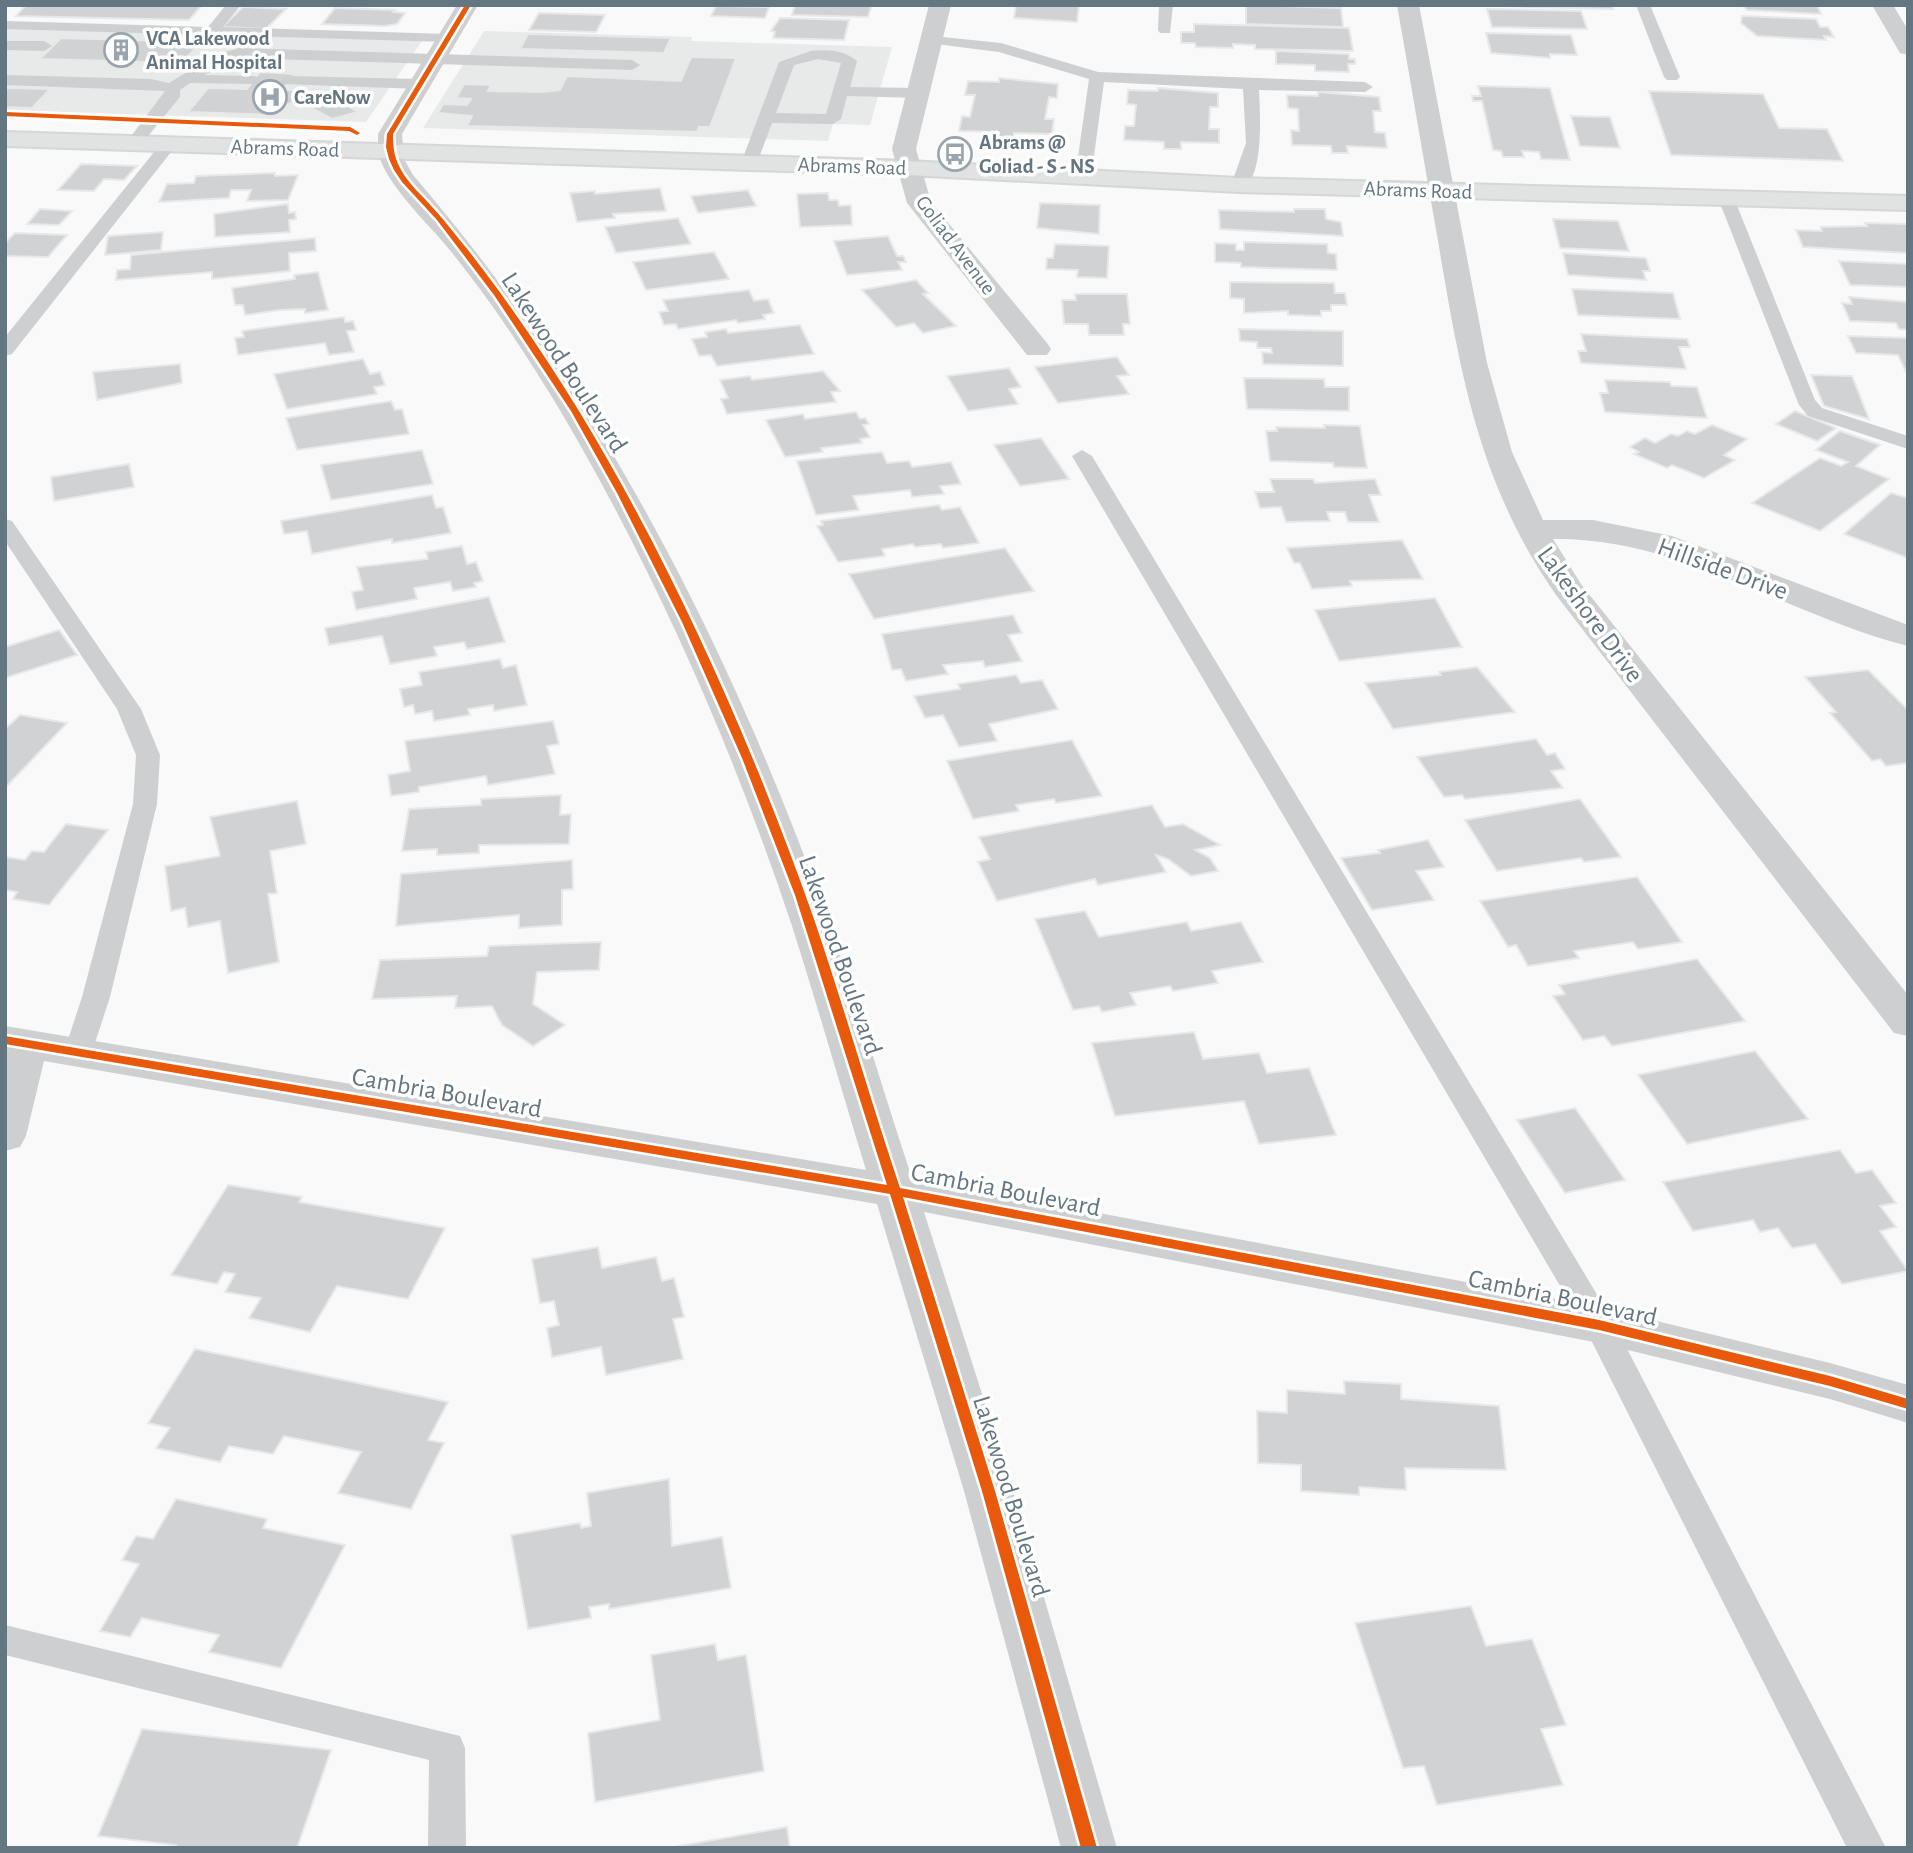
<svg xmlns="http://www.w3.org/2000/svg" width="1913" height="1853" viewBox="0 0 1913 1853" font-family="'Alegreya Sans',sans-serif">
	<rect width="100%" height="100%" fill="#f9f9f9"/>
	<g fill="#e8e9e9">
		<path d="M5 28 422 41 366 122 5 110Z"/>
		<path d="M484 31 692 37 691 41 892 47 870 125 833 124 828 141 423 128Z"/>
	</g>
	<g fill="#d0d2d3" stroke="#e8e8e8" stroke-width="2">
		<path d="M26 5H202L189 20 16 16Z"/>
		<path d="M795 5H866L871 7 868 17 792 15Z"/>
		<path d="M1016 5H1079L1077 22 1014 18Z"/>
		<path d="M1246 5 1341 8 1343 27 1246 24Z"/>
		<path d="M1487 5H1612L1613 9 1531 7Z"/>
		<path d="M1743 5H1817L1821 14 1747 10Z"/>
		<path d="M716 6 769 7 765 18 711 16Z"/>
		<path d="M243 7 286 9 266 29 222 27Z"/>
		<path d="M335 8 395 10 393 12 405 13 397 24 385 26 322 24Z"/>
		<path d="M1487 9 1581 11 1587 29 1492 27Z"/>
		<path d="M539 13 605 15 596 32 529 30Z"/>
		<path d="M1742 16 1816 19 1820 27H1828L1834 37 1824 36 1826 40 1757 36 1741 23Z"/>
		<path d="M780 18 849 20 844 40 773 38 775 32 771 31Z"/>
		<path d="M1194 24 1349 28 1353 51 1255 49V45L1233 44V48L1196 47 1195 43H1181V32H1194Z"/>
		<path d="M1486 33 1571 35 1577 55 1550 54V58L1491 53Z"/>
		<path d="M528 34 671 38 664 53 520 49Z"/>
		<path d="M61 38 201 42 182 63 40 59Z"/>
		<path d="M1276 51 1349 54V59H1355V64H1348L1349 72 1315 71V65L1276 64Z"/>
		<path d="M691 57 736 58 710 127H699L697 132 467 126 472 116 438 113 443 104 467 105 471 99 456 98 464 84 491 85 488 91 543 92 560 90 567 76 681 81Z"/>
		<path d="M260 72 295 74 282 90H347L334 94 344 100 340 101 358 112 332 119 299 101 281 106 274 115 188 112 208 88 247 89Z"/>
		<path d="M999 78 1058 84 1057 98 1049 97 1045 119H1054L1052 134 1014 133V138H998L999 132 959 131 962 116 970 117 975 95H965L968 81 999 82Z"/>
		<path d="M1478 86 1550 88 1570 160 1541 159 1539 152 1522 151 1524 157H1503L1501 151 1493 150 1482 101H1473L1472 96H1481Z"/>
		<path d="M5 88 50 89 32 108 5 107Z"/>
		<path d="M1158 88 1218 93V107H1210L1209 129H1219V143L1181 142V149H1164V142L1124 140 1125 126H1134L1136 105 1127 104 1128 90 1158 91Z"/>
		<path d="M1649 91 1763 94 1779 128 1827 129 1843 161 1671 155Z"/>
		<path d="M1318 92 1379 97 1381 111H1373L1375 132 1385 133 1387 148 1347 146 1348 153H1332L1331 146 1292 145 1291 130 1299 131 1298 109 1288 108 1287 95 1318 96Z"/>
		<path d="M1571 116 1610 117 1620 148 1580 146Z"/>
		<path d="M81 164 137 166 124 180 104 179 94 191 58 190Z"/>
		<path d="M275 173V176L298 175 288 200 247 201 251 190H231L229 198 159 202 167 184 194 183 196 176Z"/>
		<path d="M660 188 666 211 613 214 615 218 577 222 570 193 595 191V194Z"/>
		<path d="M748 190 756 206 698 213 691 196Z"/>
		<path d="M828 193 829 200H838L839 206 851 205 852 225 800 227 797 194Z"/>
		<path d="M1040 203 1100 205 1099 234 1037 228Z"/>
		<path d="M288 204 289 213 295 212 296 219 289 220 290 232 215 237 214 214Z"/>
		<path d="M40 209 72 211 59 225 27 224Z"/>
		<path d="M1294 209H1325L1326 219 1341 222 1343 236 1220 229 1219 210 1294 212Z"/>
		<path d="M678 218 691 244 616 253 605 227Z"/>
		<path d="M1553 219 1618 221 1629 251 1560 248Z"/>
		<path d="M1865 223 1908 224V253L1803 247 1796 230 1822 231 1821 227 1867 226Z"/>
		<path d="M163 232 161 250 105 255 108 236Z"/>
		<path d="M15 233 67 235 48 257 5 256V243Z"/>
		<path d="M888 236 897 256H903L906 262H898L902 270 847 275 834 241Z"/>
		<path d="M315 238 316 251 289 253 290 271 212 279V272L116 280 117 270 130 269 131 255Z"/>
		<path d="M1244 242 1327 244 1328 253 1336 254 1337 270 1241 267V263L1215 262V243L1236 244V250H1244Z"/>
		<path d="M1055 244 1109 246 1107 278 1077 277 1078 270 1046 269 1047 258H1053Z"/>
		<path d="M714 252 729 279 646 290 633 262Z"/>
		<path d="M1563 253 1646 258 1650 271H1643L1646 280 1568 275Z"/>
		<path d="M1839 261 1908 264V287L1850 285Z"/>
		<path d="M318 272 328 310 305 313V309L280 310 245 315 243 305H235L232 288 295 279 294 275Z"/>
		<path d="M916 280 928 293 923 294 956 326 923 333 914 323 896 327 862 290Z"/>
		<path d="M1230 282 1334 283 1335 293H1345L1347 305H1331V311H1321V316L1288 315V311L1244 313V299L1230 298Z"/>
		<path d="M1572 289 1673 293 1680 319 1578 315Z"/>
		<path d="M749 290 754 301 768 299 774 313 763 315 765 319 738 323 736 320 678 329 676 324 664 325 659 312 668 311 663 300Z"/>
		<path d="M1075 294H1127L1130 324H1123L1124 335H1089L1088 324H1064L1062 300H1076Z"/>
		<path d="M1849 297 1908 302V330L1899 329 1896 323 1850 321 1842 303 1852 304Z"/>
		<path d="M344 317 345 322 353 321 356 330 347 331 354 352 329 355 325 343 238 355 235 338 244 337 242 331Z"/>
		<path d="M800 325 814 354 717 366 711 355 699 356 692 339 707 337 705 332 726 329 728 333Z"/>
		<path d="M1239 329 1343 331V366L1263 364 1262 352 1272 353 1271 348H1257V342L1240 341Z"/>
		<path d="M1581 334 1687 339 1690 347H1679L1686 369 1581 363 1578 351H1586Z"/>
		<path d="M1848 336 1908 338V376L1898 355 1856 353Z"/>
		<path d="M1117 357 1129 375 1117 376 1129 394 1058 403 1035 367Z"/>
		<path d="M363 359 370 374 380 372 385 385 374 387 377 394 287 409 274 374Z"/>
		<path d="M180 364 182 383 97 400 93 372Z"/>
		<path d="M1009 368 1021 387 1009 389 1018 404 968 411 947 376Z"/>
		<path d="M823 371 840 391 831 392 836 402 727 414 721 399 728 398 720 380 750 376 752 380Z"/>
		<path d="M1811 375 1852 376 1869 419 1824 406Z"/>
		<path d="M1244 378 1324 379 1325 387H1349V411L1247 409Z"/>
		<path d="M1605 380 1670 382 1671 386 1697 387 1707 418 1605 412 1600 393H1608Z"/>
		<path d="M391 401 395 410 402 409 409 434 297 450 286 418Z"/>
		<path d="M1795 411 1836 428 1817 441 1776 424Z"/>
		<path d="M856 412 860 419 865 418 869 424 863 425 870 437 860 439 862 443 821 448 823 452 785 457 766 420 803 414 805 419Z"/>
		<path d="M1324 425 1360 426 1367 468 1334 467 1333 463 1270 461 1266 431H1277L1276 427 1325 428Z"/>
		<path d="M1712 425 1747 439 1724 455 1735 460 1704 478 1672 465 1667 468 1634 454 1639 452 1630 447 1645 438 1655 443 1671 434 1678 436 1687 431 1695 434Z"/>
		<path d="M1840 431 1880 445 1856 466 1889 479 1820 531 1752 503 1820 458 1841 466 1848 462 1816 450Z"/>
		<path d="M1041 438 1069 479 1020 486 994 445Z"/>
		<path d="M422 450 433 484 331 500 321 465Z"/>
		<path d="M882 452 887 463 909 461 912 467 951 462 961 484 940 486 944 494 912 497 910 490 853 496 859 510 816 515 797 461Z"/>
		<path d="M129 464 134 487 54 501 51 477Z"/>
		<path d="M1270 479H1313L1315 483 1375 479 1381 495H1369L1379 522H1348L1345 512H1327L1330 521 1286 522 1281 507 1260 508 1255 492H1274Z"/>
		<path d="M1891 493 1908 498V558L1844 534Z"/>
		<path d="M432 495 436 508 443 507 451 533 392 543V539L312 554 307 531 284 534 281 521Z"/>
		<path d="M939 505 942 510 960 507 979 543 943 548 941 544 915 547 913 544 882 549 885 556 838 562 817 526 823 525 821 521Z"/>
		<path d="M1402 540 1423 579 1350 581 1352 586 1312 589 1300 563H1294L1287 548Z"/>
		<path d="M462 546 467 564 476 562 483 581 474 583 476 587 453 591 450 582 414 588 417 599 356 610 352 592 363 590 357 567 428 559 426 552Z"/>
		<path d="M1005 548 1034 591 874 619 849 574Z"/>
		<path d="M489 597 505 642 467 649 464 642 434 647 437 656 390 664 382 636 329 645 325 628Z"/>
		<path d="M1435 598 1462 647 1339 661 1315 610Z"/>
		<path d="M1013 615 1022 633 1008 635 1022 661 985 667 983 661 943 665 948 674 906 681 901 669 892 670 882 634Z"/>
		<path d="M59 630 77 655 5 678V647Z"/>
		<path d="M500 659 503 668 516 665 527 705 494 711 493 705 468 709 470 715 434 721 432 711 415 714 413 705 404 707 400 689 422 685 419 672Z"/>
		<path d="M1477 667 1515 712 1393 729 1365 683 1441 675 1439 672Z"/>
		<path d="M1868 670 1908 710V763L1886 766 1880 759 1872 761 1830 713 1836 712 1805 677Z"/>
		<path d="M1016 675 1021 683 1042 680 1058 709 989 724 997 741 959 747 943 715 925 718 914 696 960 689 958 684Z"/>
		<path d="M20 715 67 723 5 788V729Z"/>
		<path d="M553 721 559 744 547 746 555 774 488 785 486 776 419 787V792L391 796 388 775 410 771 405 741Z"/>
		<path d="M1536 739 1547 755 1555 753 1565 769 1551 771 1563 788 1465 799 1462 795 1444 797 1417 757Z"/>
		<path d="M1072 740 1102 796 1056 803 1054 799 1016 805 1019 811 973 819 947 761Z"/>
		<path d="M561 795 560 815 571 814 569 844 479 845V853L437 855V849L402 851 409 809 481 805V799Z"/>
		<path d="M1580 799 1621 857 1584 862 1581 858 1497 871 1465 820Z"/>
		<path d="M297 801 306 844 270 851 277 893 268 894 279 962 228 973 220 921 188 927 185 908 171 911 165 866 220 856 210 817Z"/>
		<path d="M1152 805 1165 827 1183 824 1220 845 1195 850 1210 858 1218 871 1191 876 1168 859 1156 855 1166 872 1098 885 1095 879 997 901 978 862 990 859 979 837Z"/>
		<path d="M66 824 108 830 49 905 13 899 17 892 5 890V857L25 860 32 851 44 852Z"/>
		<path d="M1428 840 1444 867 1416 871 1434 900 1372 910 1341 858 1380 853 1378 850Z"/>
		<path d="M572 860 573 889 562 890V925L519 928V915L396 926 401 874Z"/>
		<path d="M1637 877 1682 942 1638 949 1633 942 1574 951 1579 958 1528 966 1516 945 1508 947 1480 901Z"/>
		<path d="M1085 911 1099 937 1187 922 1191 931 1241 922 1263 962 1212 971 1218 983 1173 991 1170 986 1130 993 1136 1005 1102 1012 1099 1006 1073 1010 1035 919Z"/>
		<path d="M601 942 599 970 537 972 533 1004 565 1025 533 1046 502 1025 492 1006 455 1008 457 996 372 999 380 960 487 956 489 946Z"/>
		<path d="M1697 959 1745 1021 1612 1046 1604 1036 1583 1040 1553 996 1565 994 1559 985Z"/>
		<path d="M1194 1032 1203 1059 1259 1053 1267 1073 1309 1068 1336 1135 1259 1144 1244 1101 1115 1116 1092 1043Z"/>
		<path d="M1755 1051 1808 1119 1687 1144 1638 1075Z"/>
		<path d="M1575 1108 1625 1180 1565 1193 1517 1120Z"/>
		<path d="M1840 1150 1856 1173 1872 1170 1896 1203 1880 1206 1896 1227 1880 1231 1908 1271 1842 1284 1815 1244 1792 1248 1778 1228 1760 1232 1753 1220 1693 1231 1663 1182Z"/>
		<path d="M228 1185 302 1197 299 1202 445 1228 408 1299 337 1286 310 1332 249 1318 261 1298 225 1292 235 1274 224 1272 217 1284 171 1275Z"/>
		<path d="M598 1247 602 1268 656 1257 662 1281 674 1278 684 1317 673 1319 683 1359 606 1375 601 1347 552 1357 547 1328 559 1325 554 1301 540 1303 532 1259Z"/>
		<path d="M195 1349 448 1402 428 1440 444 1443 411 1509 338 1493 361 1452 284 1436 273 1454 229 1446 220 1462 156 1448 170 1428 148 1423Z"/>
		<path d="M1344 1381 1401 1384V1399L1499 1406 1506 1470 1405 1468 1406 1490 1359 1487V1495L1301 1491V1465L1258 1463 1257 1411 1287 1413V1390L1345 1394Z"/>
		<path d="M669 1479 672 1546 722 1537 731 1588 609 1609V1604L589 1607 591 1618 528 1629 511 1535 580 1523 581 1528 591 1526 587 1493Z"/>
		<path d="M176 1499 267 1519 263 1528 345 1545 281 1668 209 1652 219 1635 142 1618 130 1637 100 1631 139 1564 122 1560 136 1536 153 1539Z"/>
		<path d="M1471 1606 1486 1646 1532 1639 1566 1725 1541 1729 1563 1785 1437 1805 1424 1766 1403 1768 1355 1623Z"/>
		<path d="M715 1644 718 1660 746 1655 764 1771 595 1802 588 1733 660 1720 651 1655Z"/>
		<path d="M142 1729 331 1750 297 1848H175L176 1845 98 1836Z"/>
		<path d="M787 1827 790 1848H668Z"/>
	</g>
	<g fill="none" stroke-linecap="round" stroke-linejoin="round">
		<g stroke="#d5d6d7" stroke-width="4">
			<path id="secondary" d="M5 132 908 161 1239 178 1908 196V210L1239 192 908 175 5 146Z"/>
		</g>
		<g fill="#cecfd0" fill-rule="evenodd">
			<path d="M226 5H241L223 27 447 34 454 38 447 42 5 29V21L208 27Z"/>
			<path d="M1159 5H1173L1170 33H1160L1158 30Z"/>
			<path d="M1636 5H1650L1680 77 1677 80H1667L1664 77Z"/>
			<path d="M933 36 1001 43 1098 72 1365 82 1373 87 1365 92 1259 90C1260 111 1265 184 1239 190L1231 185 1246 143 1243 89 1104 82 1091 178 1083 183 1075 178 1089 79 999 52 928 43V37Z"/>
			<path d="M5 41H44L52 46 44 51 5 50Z"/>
			<path d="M239 48 632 60 640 65 632 70 239 58 204 75 254 76 259 78V84L190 83 180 90V97L140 146 134 148 126 143 165 91 5 85V75L151 79 169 83 215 55Z"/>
			<path d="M811 51C826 49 845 50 857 61L850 87 920 88 928 93 920 98 847 96 841 119 833 124 772 123 757 163 749 168 743 166 741 163 779 62ZM818 59 841 63 826 114 776 113 794 65Z"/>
			<path d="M288 76 419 79 427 84 419 89 283 84V78Z"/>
			<path d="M169 139 175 141V147L12 354 5 356V337L163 141Z"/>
			<path d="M1726 193 1734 198 1815 400 1822 408 1908 436V449L1808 416 1799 405 1718 198Z"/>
			<path d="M1082 450 1092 456 1610 1316 1886 1848H1847L1586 1330 1072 456Z"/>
			<path d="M5 519 12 521 141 709 160 755 157 804 110 997 92 1052 88 1059 78 1061 68 1059 64 1052 82 997 133 804 136 755 117 709 5 541Z"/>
			<path d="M5 1625 460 1736 465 1748 466 1848H428L429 1760 5 1655Z"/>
		</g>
		<g fill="#cecfd0" fill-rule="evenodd">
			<path d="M457 5H478L402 134 404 159 413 175C597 389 723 634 820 898 854 990 881 1085 912 1178L1599 1307 1830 1363 1908 1385V1423L1830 1399 1599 1343 924 1212 1013 1491 1117 1848H1061L964 1491 877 1204 44 1061 26 1136 20 1147 5 1151V1026L866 1170C841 1089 818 1007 792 926 733 749 656 573 561 412 528 357 493 304 453 254 431 226 400 199 384 168 378 157 378 146 378 134Z"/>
			<path d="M929 5H951L916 149 931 202 1047 343 1051 349 1047 355H1027L907 203 892 149Z"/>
			<path d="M1397 5H1419L1487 363 1512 452 1543 520H1593L1672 536 1908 625V646C1788 616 1680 537 1553 539L1581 584 1908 995V1036L1894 1033 1556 595C1478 483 1460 371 1438 241 1424 162 1411 84 1397 5Z"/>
			<path d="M1872 5H1893L1908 30V55L1900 53Z"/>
		</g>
		<use href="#secondary" fill="#e1e2e2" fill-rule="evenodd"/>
		<g stroke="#fff" stroke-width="5">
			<g id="cycleway">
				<path d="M465 5H471L393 134C393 146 394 157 400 168 408 184 423 196 434 209 446 222 457 237 468 250 508 301 545 356 579 411 675 569 754 748 815 922 845 1010 870 1099 900 1188L1599 1320 1830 1376 1908 1399V1409L1830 1386 1599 1330 903 1197 995 1491 1097 1848H1081L982 1491 890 1194 5 1044V1036L887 1185 795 895 742 758 682 622 617 493 571 411 494 295 437 220 402 182 394 170 389 159 386 147 387 134Z"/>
				<path d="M5 112 350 127 360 133 357 135 349 131 5 116Z"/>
			</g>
		</g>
		<use href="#cycleway" fill="#e8590c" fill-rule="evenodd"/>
	</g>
	<defs>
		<g id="building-ring" transform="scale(1.75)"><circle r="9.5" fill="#fff" stroke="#99a4ac" stroke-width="1.5"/><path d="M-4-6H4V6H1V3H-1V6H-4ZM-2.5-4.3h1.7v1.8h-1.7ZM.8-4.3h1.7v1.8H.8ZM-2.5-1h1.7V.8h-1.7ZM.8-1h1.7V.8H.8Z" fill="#99a4ac"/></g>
		<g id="hospital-ring" transform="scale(1.75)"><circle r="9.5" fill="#fff" stroke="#99a4ac" stroke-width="1.5"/><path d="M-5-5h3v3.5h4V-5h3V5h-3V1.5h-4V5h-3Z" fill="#99a4ac"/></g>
		<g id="bus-ring" transform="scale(1.75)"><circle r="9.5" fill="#fff" stroke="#99a4ac" stroke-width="1.5"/><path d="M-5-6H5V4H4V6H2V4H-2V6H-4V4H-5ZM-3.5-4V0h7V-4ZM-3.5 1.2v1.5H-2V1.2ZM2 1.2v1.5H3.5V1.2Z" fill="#99a4ac"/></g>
	</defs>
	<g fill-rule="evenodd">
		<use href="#building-ring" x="121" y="50"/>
		<use href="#hospital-ring" x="270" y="97"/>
		<use href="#bus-ring" x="955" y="154"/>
	</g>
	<g text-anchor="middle" stroke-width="7" stroke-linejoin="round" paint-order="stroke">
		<g font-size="21" font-weight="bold" fill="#657683" stroke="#fff" text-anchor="start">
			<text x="146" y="45">VCA Lakewood<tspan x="146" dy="24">Animal Hospital</tspan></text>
			<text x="294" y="104">CareNow</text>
			<text x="979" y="149">Abrams @<tspan x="979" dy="24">Goliad - S - NS</tspan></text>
		</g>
		<g font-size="21" fill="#657683" stroke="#fff">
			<text transform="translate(285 148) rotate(2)" y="7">Abrams Road</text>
			<text transform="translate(852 166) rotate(2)" y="7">Abrams Road</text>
			<text transform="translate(1418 190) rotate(2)" y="7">Abrams Road</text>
			<text transform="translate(956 245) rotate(53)" y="7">Goliad Avenue</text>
		</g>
		<g font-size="26" fill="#657683" stroke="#fff">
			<text transform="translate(565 362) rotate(57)" y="9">Lakewood Boulevard</text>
			<text transform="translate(1723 568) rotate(20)" y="9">Hillside Drive</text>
			<text transform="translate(1591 614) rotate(54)" y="9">Lakeshore Drive</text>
			<text transform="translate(841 955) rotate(71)" y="9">Lakewood Boulevard</text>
			<text transform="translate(447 1092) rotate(10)" y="9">Cambria Boulevard</text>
			<text transform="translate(1006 1189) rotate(11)" y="9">Cambria Boulevard</text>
			<text transform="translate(1563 1297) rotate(12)" y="9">Cambria Boulevard</text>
			<text transform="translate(1012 1496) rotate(73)" y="9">Lakewood Boulevard</text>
		</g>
	</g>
	<rect width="1913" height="1853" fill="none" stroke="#657683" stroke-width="14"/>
</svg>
